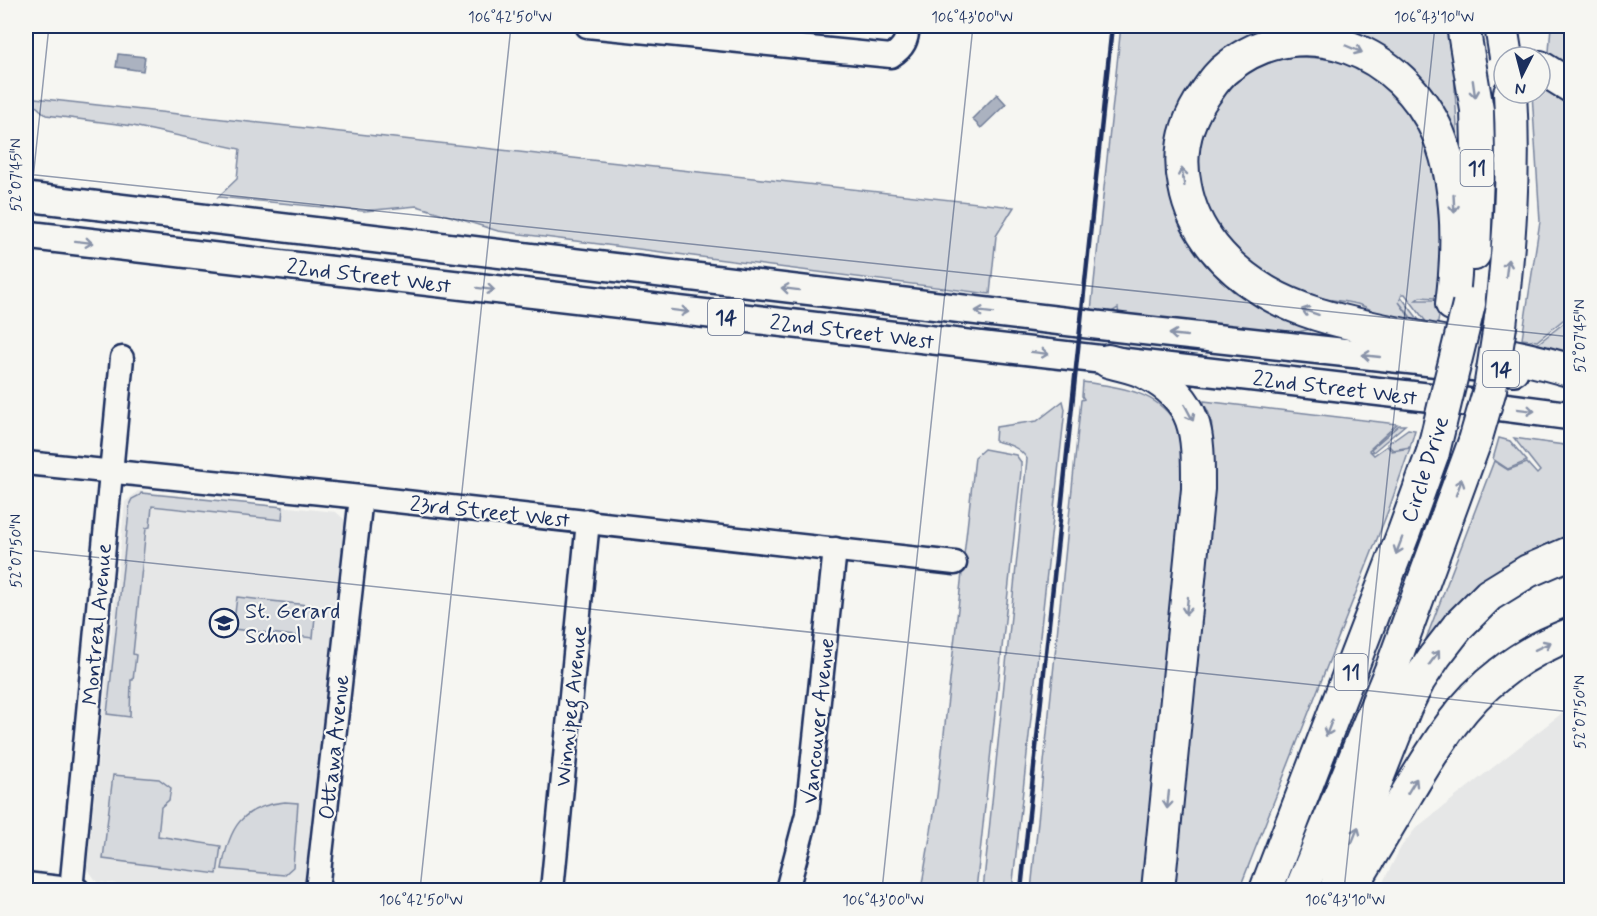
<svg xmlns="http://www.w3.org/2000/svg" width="1597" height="916" viewBox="0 0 1597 916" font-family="Mynerve,sans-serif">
	<rect width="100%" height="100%" fill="#f6f6f2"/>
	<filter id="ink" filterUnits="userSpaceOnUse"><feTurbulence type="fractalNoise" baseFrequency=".0167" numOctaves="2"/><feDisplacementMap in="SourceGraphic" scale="12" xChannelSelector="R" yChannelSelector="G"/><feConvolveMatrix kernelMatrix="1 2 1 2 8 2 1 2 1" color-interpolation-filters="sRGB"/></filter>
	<g filter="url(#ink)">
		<g fill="#e6e7e7">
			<path d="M138 491 336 512 344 519 345 524 306 890H171L97 882 87 868 125 502Z"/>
			<path d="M1571 706V890H1379L1401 847 1416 828Z"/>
		</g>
		<g fill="#d6d9dd" stroke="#78849e" stroke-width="1.5">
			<path d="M1121 26H1298L1255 34 1170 141 1169 185 1181 229 1205 264 1234 292 1270 313 1315 328 1294 333 1119 316 1118 308 1110 313 1091 311Z"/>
			<path d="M1301 26H1448L1454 70 1458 146 1429 85 1392 54Z"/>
			<path d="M1551 26H1571V74L1536 52H1549Z"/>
			<path d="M1290 57C1349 56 1381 70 1416 119 1425 132 1430 152 1436 166L1432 172 1436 184 1442 260 1441 301 1435 298 1420 297 1416 300H1434L1441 304 1437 328 1430 327 1405 294H1402L1400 300 1402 298 1425 328 1417 325 1399 302 1415 325C1405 322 1393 321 1384 317 1377 314 1371 309 1363 306 1347 300 1327 301 1310 296 1286 290 1262 273 1242 258 1166 198 1194 74 1290 57Z"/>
			<path d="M1540 82 1571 103V357L1536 352V345L1569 319 1568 316 1537 341 1522 339 1540 221 1532 93H1540Z"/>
			<path d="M26 97 1014 207 996 236 990 294 498 231 417 206 364 211 218 197 237 179 240 149 133 126 46 115Z"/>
			<path d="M1083 382C1117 387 1155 390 1175 422L1181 420 1184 494 1144 890H1031L1081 400 1084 399 1082 396Z"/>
			<path d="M1063 401 1065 409 1012 890H983L1027 459C1020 447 1008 444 995 441L996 427 1037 421Z"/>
			<path d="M1204 401 1397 424 1369 450 1374 455 1387 446 1392 451 1410 448 1390 506 1239 890H1169L1209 491C1210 470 1219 421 1204 405Z"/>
			<path d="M1399 425H1405L1373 452 1371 449Z"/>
			<path d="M1408 429 1415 430 1410 447 1393 450 1387 444Z"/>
			<path d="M1499 438 1510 441 1527 461 1508 469 1493 459Z"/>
			<path d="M1514 438 1571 446V539L1421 652 1494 461 1508 470 1527 463 1537 474 1540 471Z"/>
			<path d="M984 449 1016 455 1021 462V471L976 890H921L937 796 975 457Z"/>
			<path d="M141 493 283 507 282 520 152 506 150 527 146 528 133 654 136 655 133 680H131L130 717 107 714 130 503 132 499 140 495Z"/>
			<path d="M237 597 316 606 313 638 233 629Z"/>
			<path d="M113 775 159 779 171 788 169 800 161 807 158 836 221 846 217 874 103 859Z"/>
			<path d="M285 802 298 803 293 867 284 875 222 869C229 828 241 806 285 802Z"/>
		</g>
		<g fill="#abb2c0" stroke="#717e99" stroke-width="1.5">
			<path d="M118 54 145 57 143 71 116 67Z"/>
			<path d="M997 94 1006 104 981 128 972 119Z"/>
		</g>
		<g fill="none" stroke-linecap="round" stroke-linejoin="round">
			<g stroke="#1b2f5e" stroke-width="27">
				<g id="minor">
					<path d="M587 26 891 56C904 48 907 40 908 26"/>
					<path d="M26 463 361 497 955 563"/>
					<path d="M26 884 78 890"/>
					<path d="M71 890 122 358"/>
					<path d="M317 890 361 497"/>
					<path d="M552 890 588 521"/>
					<path d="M787 890 807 814 835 549"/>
				</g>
			</g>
			<g stroke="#1b2f5e" stroke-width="32">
				<g id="major">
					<path d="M26 197 1130 329 1514 371"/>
					<path d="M26 235 1426 397 1572 416"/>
				</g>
			</g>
			<g stroke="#1b2f5e" stroke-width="36">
				<g id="highway">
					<path d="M1463 26 1477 110 1478 148 1474 254"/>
					<path d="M1540 67 1572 87"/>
					<path d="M1452 304C1459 249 1460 186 1438 133 1403 52 1303 7 1228 67 1218 74 1212 84 1205 94 1185 122 1178 153 1185 186 1193 232 1226 268 1266 292 1298 311 1335 320 1372 328 1438 343 1506 351 1572 371"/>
					<path d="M1500 326C1509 247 1515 173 1510 93"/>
					<path d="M1108 361C1121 365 1136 367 1148 374 1200 401 1198 437 1198 489L1158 890"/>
					<path d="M1266 890 1404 532 1433 452"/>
					<path d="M1301 890 1393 665 1475 441"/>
					<path d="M1336 890 1342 867 1405 708 1419 680 1435 656 1459 625 1489 595 1528 571 1572 552"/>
					<path d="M1350 890C1369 858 1389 825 1408 792 1434 749 1459 705 1500 674 1522 656 1545 644 1572 634"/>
				</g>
			</g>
			<use href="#minor" stroke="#f6f6f2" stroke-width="22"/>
			<use href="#major" stroke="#f6f6f2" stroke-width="27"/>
			<use href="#highway" stroke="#f6f6f2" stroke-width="32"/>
			<path stroke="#1b2f5e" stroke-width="4.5" d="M1021 890 1112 26"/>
			<g stroke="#1b2f5e" stroke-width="36" stroke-linecap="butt">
				<g id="highway-bridge">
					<path d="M1501 26 1506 57"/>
					<path d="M1475 441 1490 389 1500 326"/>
					<path d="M1433 452 1469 304"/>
				</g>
			</g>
			<use href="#highway-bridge" stroke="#f6f6f2" stroke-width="32"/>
		</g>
		<defs><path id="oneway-shaft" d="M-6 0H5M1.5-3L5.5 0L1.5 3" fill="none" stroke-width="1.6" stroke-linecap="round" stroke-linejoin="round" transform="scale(1.5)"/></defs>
		<g stroke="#8892a8">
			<use href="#oneway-shaft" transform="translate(1354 49) rotate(23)"/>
			<use href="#oneway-shaft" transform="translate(1474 89) rotate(82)"/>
			<use href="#oneway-shaft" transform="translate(1183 177) rotate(-99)"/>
			<use href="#oneway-shaft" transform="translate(1454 204) rotate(87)"/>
			<use href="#oneway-shaft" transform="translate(84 242) rotate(7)"/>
			<use href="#oneway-shaft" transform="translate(1507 268) rotate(-83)"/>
			<use href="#oneway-shaft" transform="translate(486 289) rotate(7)"/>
			<use href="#oneway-shaft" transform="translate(790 289) rotate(-173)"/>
			<use href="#oneway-shaft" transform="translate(680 311) rotate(7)"/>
			<use href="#oneway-shaft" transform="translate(984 312) rotate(-173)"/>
			<use href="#oneway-shaft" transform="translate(1310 312) rotate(-162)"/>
			<use href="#oneway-shaft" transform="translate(1178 335) rotate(-174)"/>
			<use href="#oneway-shaft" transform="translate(1040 353) rotate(7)"/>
			<use href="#oneway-shaft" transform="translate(1371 356) rotate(-174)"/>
			<use href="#oneway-shaft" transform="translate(1526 410) rotate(7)"/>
			<use href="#oneway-shaft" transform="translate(1189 413) rotate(62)"/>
			<use href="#oneway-shaft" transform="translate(1459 487) rotate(-70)"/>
			<use href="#oneway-shaft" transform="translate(1399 546) rotate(111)"/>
			<use href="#oneway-shaft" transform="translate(1187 606) rotate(96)"/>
			<use href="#oneway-shaft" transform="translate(1543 646) rotate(-26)"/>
			<use href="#oneway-shaft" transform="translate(1434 658) rotate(-54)"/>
			<use href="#oneway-shaft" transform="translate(1329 728) rotate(111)"/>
			<use href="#oneway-shaft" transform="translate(1412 786) rotate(-59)"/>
			<use href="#oneway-shaft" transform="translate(1168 800) rotate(96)"/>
			<use href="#oneway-shaft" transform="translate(1355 835) rotate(-68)"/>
		</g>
	</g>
	<path fill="none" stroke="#1b2f5e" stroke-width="1.5" stroke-opacity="0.45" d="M26 174 1572 337M26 246 49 26M26 550 1572 712M420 890 511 26M882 890 973 26M1344 890 1435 26"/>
	<defs>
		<g id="school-ring" transform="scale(1.5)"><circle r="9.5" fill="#f6f6f2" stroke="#1b2f5e" stroke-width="1.5"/><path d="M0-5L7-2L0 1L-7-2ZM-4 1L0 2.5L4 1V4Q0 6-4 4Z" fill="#1b2f5e"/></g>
	</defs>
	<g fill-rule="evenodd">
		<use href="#school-ring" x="224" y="623"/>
	</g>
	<g text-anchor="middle" stroke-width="4.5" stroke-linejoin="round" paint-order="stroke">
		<g fill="#f6f6f2" stroke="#5d6b8a" stroke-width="1.5">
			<rect x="1460.5" y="150" width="33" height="36" rx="4.5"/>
			<rect x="708" y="299" width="36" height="36" rx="4.5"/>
			<rect x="1483" y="351" width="36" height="36" rx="4.5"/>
			<rect x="1334.5" y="654" width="33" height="36" rx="4.5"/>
		</g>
		<g font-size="21" font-weight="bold" fill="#1b2f5e">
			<text x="1477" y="175">11</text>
			<text x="726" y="324">14</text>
			<text x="1501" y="376">14</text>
			<text x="1351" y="679">11</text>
		</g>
		<g font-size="22" fill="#1b2f5e" stroke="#f6f6f2">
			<text transform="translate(369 275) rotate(7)" y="8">22nd Street West</text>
			<text transform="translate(852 331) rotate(7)" y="8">22nd Street West</text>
			<text transform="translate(1335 387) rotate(7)" y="8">22nd Street West</text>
			<text transform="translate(1424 469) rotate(-72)" y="8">Circle Drive</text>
			<text transform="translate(490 511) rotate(6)" y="8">23rd Street West</text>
			<text transform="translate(96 624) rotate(-85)" y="8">Montreal Avenue</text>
			<text transform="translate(570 706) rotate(-84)" y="8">Winnipeg Avenue</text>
			<text transform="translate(817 721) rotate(-84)" y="8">Vancouver Avenue</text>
			<text transform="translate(333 747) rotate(-84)" y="8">Ottawa Avenue</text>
		</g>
		<g font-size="22" fill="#1b2f5e" stroke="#f6f6f2" text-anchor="start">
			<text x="245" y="618">St. Gerard<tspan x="245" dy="25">School</tspan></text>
		</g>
	</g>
	<rect width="1597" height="916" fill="none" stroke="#f6f6f2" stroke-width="66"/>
	<g transform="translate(1522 75) rotate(186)"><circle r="28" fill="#f6f6f2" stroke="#9ea6b7" stroke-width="1.5"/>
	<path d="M0-4.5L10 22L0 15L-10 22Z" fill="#1b2f5e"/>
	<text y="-9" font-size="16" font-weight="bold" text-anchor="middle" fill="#1b2f5e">N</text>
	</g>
	<rect x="33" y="33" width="1531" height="850" fill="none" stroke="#1b2f5e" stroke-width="2"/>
	<g font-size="15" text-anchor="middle" fill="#1b2f5e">
		<text x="510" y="22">106°42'50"W</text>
		<text x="972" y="22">106°43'00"W</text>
		<text x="1434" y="22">106°43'10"W</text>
		<text transform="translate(16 175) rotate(-90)" y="5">52°07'45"N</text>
		<text transform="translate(1580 336) rotate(-90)" y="5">52°07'45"N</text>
		<text transform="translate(16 551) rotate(-90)" y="5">52°07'50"N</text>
		<text transform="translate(1580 712) rotate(-90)" y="5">52°07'50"N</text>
		<text x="421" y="905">106°42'50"W</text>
		<text x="883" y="905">106°43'00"W</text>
		<text x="1345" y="905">106°43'10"W</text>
	</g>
</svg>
